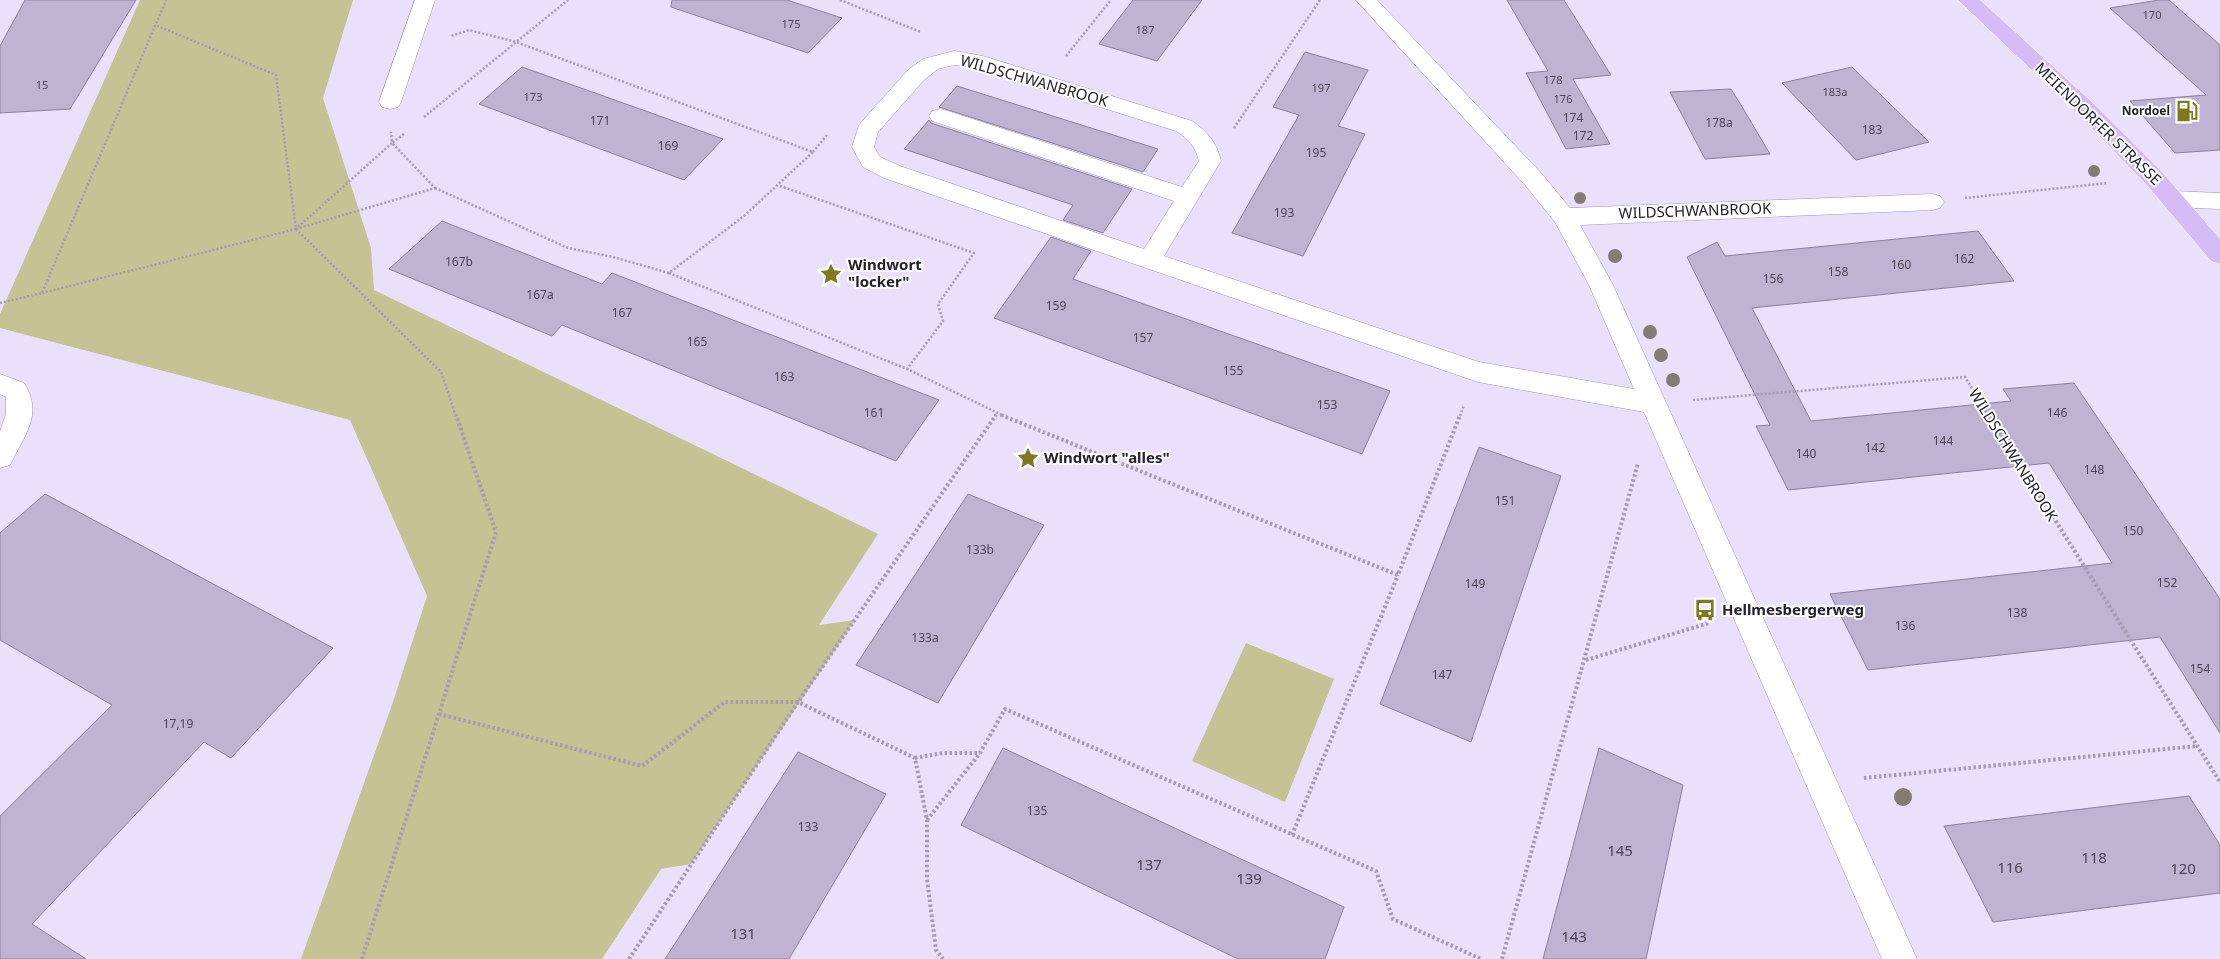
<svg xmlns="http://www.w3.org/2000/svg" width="2220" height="959" viewBox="0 0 2220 959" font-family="'Noto Sans',sans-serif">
	<rect width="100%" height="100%" fill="#ebe0fb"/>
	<g fill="#c5c294">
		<path d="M140 0H353L323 98 371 248 374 290 878 534 819 625 855 620 691 864 661 869 602 959H301L393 702 427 596 350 420 0 328V314Z"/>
		<path d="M1246 643 1334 679 1285 802 1192 761Z"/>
	</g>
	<g fill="#bfb2d2" stroke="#8b7f9d">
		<path d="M25 0H136L70 109 0 113V46Z"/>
		<path d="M672 0H787L842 18 808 53 671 7Z"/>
		<path d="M1133 0H1202L1157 61 1099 44Z"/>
		<path d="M1507 0H1564L1611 75 1573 79 1610 144 1566 149 1526 73 1548 71Z"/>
		<path d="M2159 0H2169L2220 45V150L2175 153 2130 101 2206 95 2110 8Z"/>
		<path d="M1305 52 1368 70 1338 126 1365 134 1303 256 1232 233 1299 115 1273 107Z"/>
		<path d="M522 67 654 114 723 139 684 180 479 104Z"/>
		<path d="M1852 67 1888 102 1929 142 1856 160 1782 83Z"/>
		<path d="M957 86 1158 149 1143 172 939 107Z"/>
		<path d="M1731 89 1741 105 1770 154 1705 159 1670 92Z"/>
		<path d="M929 120 931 123 1132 189 1103 233 1063 220 1073 205 904 149Z"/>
		<path d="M442 221 602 284 612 273 939 400 896 461 562 325 552 336 389 269Z"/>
		<path d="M1978 231 2014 281 1752 308 1811 421 2011 401 2003 389 2074 383 2220 599V733L2160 637 1868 670 1830 594 2112 563 2049 463 1788 490 1756 426 1770 425 1687 257 1717 242 1725 256Z"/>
		<path d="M1051 237 1091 251 1073 279 1390 391 1362 454 994 318Z"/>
		<path d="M1479 447 1561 476 1471 742 1380 704Z"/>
		<path d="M45 494 333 648 231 758 204 742 32 924 86 959H0V816L112 705 0 640V533Z"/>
		<path d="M968 494 1044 525 938 703 856 665Z"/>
		<path d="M1003 748 1344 907 1325 959H1238L961 825Z"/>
		<path d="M1599 748 1683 785 1646 959H1543Z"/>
		<path d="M798 752 886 794 789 959H665Z"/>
		<path d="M2189 796 2220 845V893L1993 922 1944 826Z"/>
	</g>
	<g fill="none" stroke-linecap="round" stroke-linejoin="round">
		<g stroke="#a094b3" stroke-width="1">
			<g id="minor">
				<path d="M415 0H435L401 102 398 107 390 109 382 107 379 102Z"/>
				<path d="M1356 0H1377L1541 173 1570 208 1932 194 1940 196 1944 202 1940 208 1932 210 1580 225 1613 285 1917 959H1882L1644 412 1478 382 884 178 863 167 852 147 859 125 908 70 923 59 954 51 983 56 1192 121C1207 131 1217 143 1221 161L1164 256 1479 362 1634 389 1589 285 1555 222 1525 185ZM954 65 974 67 1176 131C1189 139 1195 146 1199 161L1182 187 948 111 940 109 932 111 929 116 932 121 1174 201 1144 249 900 166 880 157 874 147 878 132 924 80 938 69Z"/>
				<path d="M2172 191 2220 193V209L2172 207 2164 205 2160 199 2164 193Z"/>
				<path d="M0 374 24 383C44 414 24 436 10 465L0 468V431L6 414V397L0 394Z"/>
			</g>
		</g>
		<g stroke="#fff" stroke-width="1">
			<path id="major" d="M1958 0H1980L2094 104 2162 172 2220 239V264L2211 261 2146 184 2078 114Z"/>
		</g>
		<g stroke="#a49bb1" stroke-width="2.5" stroke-dasharray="2 2" stroke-linecap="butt">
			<path d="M840 0 921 32"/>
			<path d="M1066 56 1111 0"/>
			<path d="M424 117 568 0"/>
			<path d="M1234 128 1320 0"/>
			<path d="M813 152 827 135"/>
			<path d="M780 186 974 253 938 304 943 321 907 369"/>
			<path d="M435 188 568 248 613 257 669 273 744 216 813 152 516 42 469 30 451 36"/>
			<path d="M1965 198 2108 183"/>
			<path d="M298 227 392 143 391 132"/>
			<path d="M296 229 441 372 456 416"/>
			<path d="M296 229 435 188 392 143 404 134"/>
			<path d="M669 273 907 369 1004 416"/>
			<path d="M42 293 296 229 276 75 155 25"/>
			<path d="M0 303 42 293 166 0"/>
			<path d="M1693 400 1965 377 1989 416"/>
			<path d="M995 416 997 413"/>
			<path d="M1460 416 1464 405"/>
		</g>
		<g stroke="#a49bb1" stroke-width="4" stroke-dasharray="2.5 2.5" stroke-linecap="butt">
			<path d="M1001 415 1398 575 1460 415"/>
			<path d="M1989 415 2220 782"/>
			<path d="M1586 660 1709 623"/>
			<path d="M439 714 642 766 725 702H798L915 758 927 820V879L936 950 943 959"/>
			<path d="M915 758 943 753H980"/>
			<path d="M1864 778 2197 746"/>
			<path d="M927 820 980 753 1005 709 1376 871 1393 919 1481 959"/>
			<path d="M1292 835 1398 575"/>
			<path d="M362 959 496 532 456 415"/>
			<path d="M629 959 798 702 996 415"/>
			<path d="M1502 959 1638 463"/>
		</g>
		<use href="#minor" fill="#fff" fill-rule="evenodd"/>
		<use href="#major" fill="#d5bcf6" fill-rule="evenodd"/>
	</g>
	<g fill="#847c71">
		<circle cx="2094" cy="171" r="6"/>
		<circle cx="1580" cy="198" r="6"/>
		<circle cx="1615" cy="256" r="7"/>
		<circle cx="1650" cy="332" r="7"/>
		<circle cx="1661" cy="355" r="7"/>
		<circle cx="1673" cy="380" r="7"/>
		<circle cx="1903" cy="797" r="9"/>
	</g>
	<defs>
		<g id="fuel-bare" transform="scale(1.725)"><path d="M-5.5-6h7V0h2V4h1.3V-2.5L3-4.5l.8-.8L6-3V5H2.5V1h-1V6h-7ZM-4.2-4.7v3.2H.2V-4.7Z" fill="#7f791e" stroke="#fff" stroke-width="2.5" paint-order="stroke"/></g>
		<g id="sight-bare" transform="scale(1.725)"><path d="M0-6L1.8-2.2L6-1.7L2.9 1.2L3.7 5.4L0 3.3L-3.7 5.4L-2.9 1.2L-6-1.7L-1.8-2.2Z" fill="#7f791e" stroke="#fff" stroke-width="2.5" paint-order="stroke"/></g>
		<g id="bus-bare" transform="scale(1.725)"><path d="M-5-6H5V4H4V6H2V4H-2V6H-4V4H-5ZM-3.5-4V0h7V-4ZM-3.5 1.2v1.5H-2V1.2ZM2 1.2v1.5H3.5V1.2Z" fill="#7f791e" stroke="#fff" stroke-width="2.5" paint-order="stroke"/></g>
	</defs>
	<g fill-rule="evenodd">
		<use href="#fuel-bare" x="2187" y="111"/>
		<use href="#sight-bare" x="831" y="274"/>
		<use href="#sight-bare" x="1028" y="458"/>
		<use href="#bus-bare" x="1705" y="610"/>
	</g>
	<g text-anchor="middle" stroke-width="4" stroke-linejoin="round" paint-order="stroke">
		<g font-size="11" fill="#4c4456">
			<text x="2152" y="19">170</text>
			<text x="791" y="28">175</text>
			<text x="1145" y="34">187</text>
			<text x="1553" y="84">178</text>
			<text x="42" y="89">15</text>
			<text x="1321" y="92">197</text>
			<text x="1835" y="96">183a</text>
			<text x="533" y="101">173</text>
			<text x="1563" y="103">176</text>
		</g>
		<g font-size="12" font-weight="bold" fill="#25202d" stroke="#fff" text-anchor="end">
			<text x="2170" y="115">Nordoel</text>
		</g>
		<g font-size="12" fill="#4c4456">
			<text x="1573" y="122">174</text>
			<text x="600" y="125">171</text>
			<text x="1719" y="127">178a</text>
			<text x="1872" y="134">183</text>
			<text x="1583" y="140">172</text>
			<text x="668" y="150">169</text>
			<text x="1316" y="157">195</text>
			<text x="1284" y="217">193</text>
			<text x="1964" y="263">162</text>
			<text x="459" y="266">167b</text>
			<text x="1901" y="269">160</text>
			<text x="1838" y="276">158</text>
			<text x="1773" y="283">156</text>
			<text x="540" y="299">167a</text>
			<text x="1056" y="310">159</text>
			<text x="622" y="317">167</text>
			<text x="1143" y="342">157</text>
			<text x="697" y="346">165</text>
			<text x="1233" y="375">155</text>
			<text x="784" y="381">163</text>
			<text x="1327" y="409">153</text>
			<text x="874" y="417">161</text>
			<text x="2057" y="417">146</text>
			<text x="1943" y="445">144</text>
			<text x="1875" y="452">142</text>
			<text x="1806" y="458">140</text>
			<text x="2094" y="474">148</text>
			<text x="1505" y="505">151</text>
			<text x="2133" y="535">150</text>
			<text x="980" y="554">133b</text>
			<text x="2167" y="587">152</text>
			<text x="1475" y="588">149</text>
			<text x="2017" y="617">138</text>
			<text x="1905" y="630">136</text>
			<text x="925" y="642">133a</text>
			<text x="2200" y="673">154</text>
			<text x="1442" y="679">147</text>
			<text x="178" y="728">17,19</text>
			<text x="1037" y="815">135</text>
			<text x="808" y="831">133</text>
		</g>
		<g font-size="15" fill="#25202d" stroke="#fff">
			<text transform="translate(1034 81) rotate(16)" y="5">WILDSCHWANBROOK</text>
			<text transform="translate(2098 124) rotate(44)" y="5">MEIENDORFER STRASSE</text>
			<text transform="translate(1695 211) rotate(-2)" y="5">WILDSCHWANBROOK</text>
			<text transform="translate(2013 455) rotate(58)" y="5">WILDSCHWANBROOK</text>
		</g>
		<g font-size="15" font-weight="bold" fill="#25202d" stroke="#fff" text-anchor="start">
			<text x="848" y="270">Windwort<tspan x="848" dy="17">"locker"</tspan></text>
			<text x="1044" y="463">Windwort "alles"</text>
			<text x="1722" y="615">Hellmesbergerweg</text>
		</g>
		<g font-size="15" fill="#4c4456">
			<text x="1620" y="856">145</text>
			<text x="2094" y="863">118</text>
			<text x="1149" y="870">137</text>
			<text x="2010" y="873">116</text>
			<text x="2183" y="874">120</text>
			<text x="1249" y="884">139</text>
			<text x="743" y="939">131</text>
			<text x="1574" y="942">143</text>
		</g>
	</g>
</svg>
